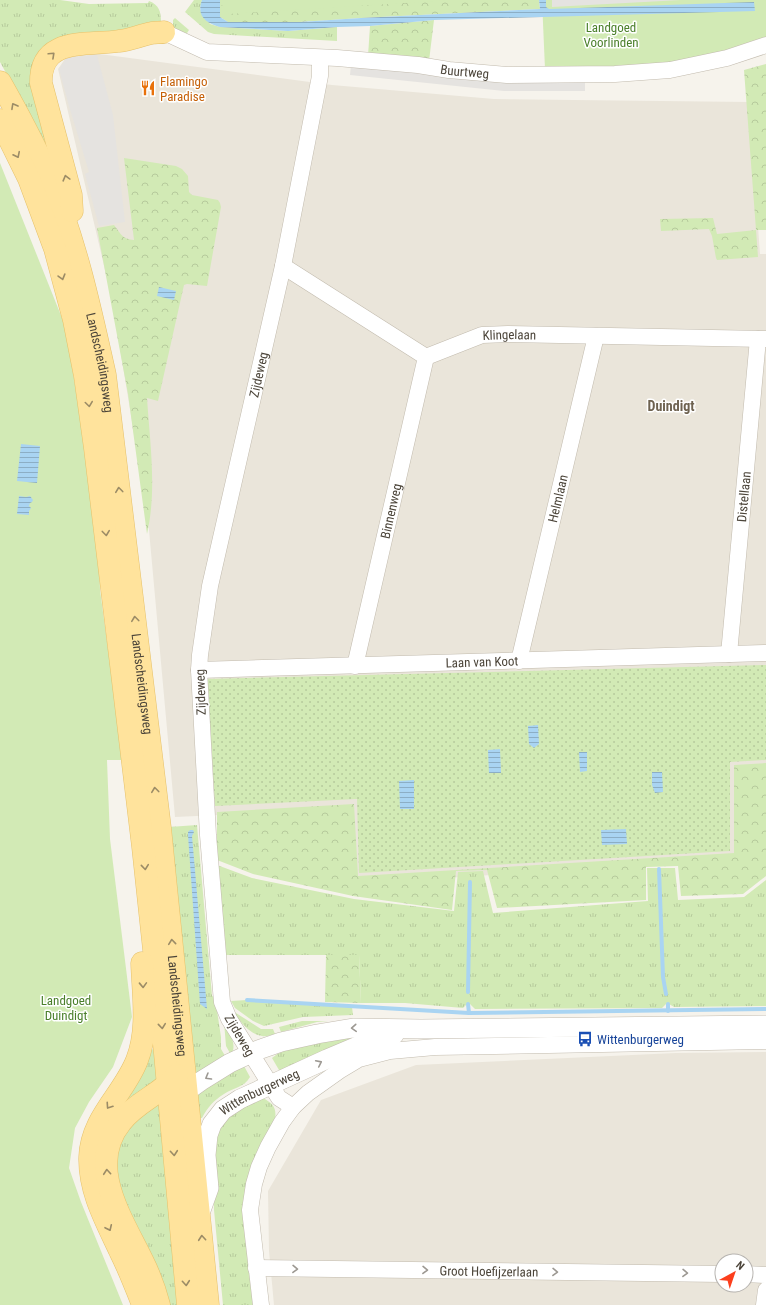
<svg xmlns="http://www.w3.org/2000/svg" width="766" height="1305" viewBox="0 0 766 1305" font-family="'Roboto Condensed',sans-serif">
	<defs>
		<pattern id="grass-tufts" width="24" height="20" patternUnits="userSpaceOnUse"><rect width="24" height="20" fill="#d2eab5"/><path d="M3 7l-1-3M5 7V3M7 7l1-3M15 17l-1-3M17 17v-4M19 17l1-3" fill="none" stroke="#b6ca9c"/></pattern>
		<pattern id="forest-crowns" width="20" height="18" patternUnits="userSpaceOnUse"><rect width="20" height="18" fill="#d2eab5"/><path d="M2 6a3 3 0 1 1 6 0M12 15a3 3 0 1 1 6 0" fill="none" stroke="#b6ca9c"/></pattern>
		<pattern id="garden-dots" width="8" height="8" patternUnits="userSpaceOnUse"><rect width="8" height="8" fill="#d2eab5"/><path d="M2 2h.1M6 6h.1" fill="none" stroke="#b6ca9c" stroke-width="1.8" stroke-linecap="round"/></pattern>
		<pattern id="water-rules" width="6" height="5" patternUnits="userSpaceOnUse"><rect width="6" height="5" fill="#a9d4f2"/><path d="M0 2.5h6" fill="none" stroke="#8caec5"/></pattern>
	</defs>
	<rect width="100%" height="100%" fill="#f6f3ec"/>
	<g fill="#eae5da" fill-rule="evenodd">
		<path d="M92 53 332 85 494 99 749 102 760 254H766V765L746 858 356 884 350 809 175 817 148 519 112 300 58 69 67 56Z"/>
		<path d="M766 1052V1305H274L269 1251 268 1191 321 1100 416 1065 676 1053ZM722 1261H746V1285H722Z"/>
	</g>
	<g fill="url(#grass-tufts)">
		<path d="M0 0H60L89 4 148 3 149 1C159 5 161 11 161 22L47 47 60 171 0 62Z"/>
		<path d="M194 0H202L200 9 210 24 220 27 288 31 337 27V41L214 34 208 32 185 12Z"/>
		<path d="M175 18 189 30 185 36 173 29V20Z"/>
		<path d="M197 825 212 996 215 997 221 1037V1049L227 1059 195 1080 169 827Z"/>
		<path d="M217 865 252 878 354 899 454 911 458 872 483 871 493 913 648 901 647 868H675L678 900 744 897 766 880V1006L674 1007 669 1004H666L662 1008 475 1009 470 1004H467L463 1008 405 1003H361L359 955H226Z"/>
		<path d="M247 1000 352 1007 353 1015 303 1017 264 1026 253 1021 235 1008 231 1001Z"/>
		<path d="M236 1013 261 1029H273L275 1034C271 1035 266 1037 262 1036 250 1034 241 1023 235 1014Z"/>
		<path d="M302 1021H328L317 1022 281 1032 279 1027Z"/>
		<path d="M224 1022C229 1032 238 1045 231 1055L226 1046Z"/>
		<path d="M366 1031 284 1073 279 1070 272 1058 280 1052Z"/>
		<path d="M156 1049 160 1078 127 1102 121 1095 145 1050Z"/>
		<path d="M244 1066 250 1077C244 1088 234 1087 224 1094 213 1101 208 1107 202 1118H197L196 1095 199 1085Z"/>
		<path d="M263 1098C272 1103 277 1107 275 1119L257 1156 254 1305H223L214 1210 213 1149 222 1117Z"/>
		<path d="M160 1101 179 1305H163L115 1180 118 1145 132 1121Z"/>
	</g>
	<g fill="url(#forest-crowns)">
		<path d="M220 0H539L540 9 361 18 300 22H228L220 17Z"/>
		<path d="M434 20 429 61 368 56 370 26Z"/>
		<path d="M766 64V230H756L758 257 717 260 716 258 712 236 709 229 661 231 660 219 713 218 717 234 756 230 744 70Z"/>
		<path d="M124 158 176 166 182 169 188 176 189 192 192 195 218 200 220 203 221 207 207 286 187 284 184 285 158 401 147 398C150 444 157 490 147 534L128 394 97 228 114 225C121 234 122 239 134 240Z"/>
		<path d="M766 763V876L743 894 681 896 678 866 646 867V900L497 908 487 870 456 871 452 910 353 896 253 874 217 860V812L354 804 358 876 734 853V765Z"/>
		<path d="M326 955H359L361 1003 325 1002Z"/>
	</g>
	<g fill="#d2eab5">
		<path d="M218 0H451L229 14Z"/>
		<path d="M542 0H766V40L704 58 648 67 545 69Z"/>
		<path d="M0 163 66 328 98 530 100 590 123 760H107L110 839 132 1017 113 1067 89 1102 75 1128 69 1168 81 1202 123 1305H0Z"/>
	</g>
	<path fill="url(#garden-dots)" d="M766 665V760L730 762V851L359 873 357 799 215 806 207 679Z"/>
	<g fill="#e5e3e0">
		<path d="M552 0H681L552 7Z"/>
		<path d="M97 55 113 115 125 222 99 226 85 174 89 172 69 106 59 69 67 58Z"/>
		<path d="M351 65 585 80V91H504L350 75Z"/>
	</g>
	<g fill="url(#water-rules)">
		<path d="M202 0H220V17L228 22H300L361 18 540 9 539 0H546V7L549 9 754 2 755 11 434 20 370 26 337 27 288 31 220 27C206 23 196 16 202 0Z"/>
		<path d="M159 287 176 291 174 300 157 296Z"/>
		<path d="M21 444 40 446 37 483 17 481Z"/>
		<path d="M19 496 26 497 30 496 33 500 32 502 30 503 29 506 31 508 29 511V515L17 514Z"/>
		<path d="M538 725 539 744 534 748 529 744 528 726Z"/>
		<path d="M500 749 501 773H489L488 750Z"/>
		<path d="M579 752H587V771L580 772Z"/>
		<path d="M662 772 663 792 655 793 652 785V772Z"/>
		<path d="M414 780V809H400L399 781Z"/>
		<path d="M626 829 627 844 602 845 601 830Z"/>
		<path d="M190 830H193L194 832 192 836 207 1009 200 1004 188 835V832Z"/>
	</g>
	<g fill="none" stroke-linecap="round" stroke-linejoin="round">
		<g stroke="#a9d4f2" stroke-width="4">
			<path d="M659 869 663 977 666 994"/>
			<path d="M468 992 470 882"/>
			<path d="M247 1000 469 1013 766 1009"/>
			<path d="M468 1004 469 1013"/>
			<path d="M668 1004V1011"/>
		</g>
		<g stroke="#c2bbae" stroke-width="17">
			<g id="minor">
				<path id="s1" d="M164 32 207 52 337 58 418 65 449 70 507 75 615 74 670 70 727 58 766 45"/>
				<path id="s2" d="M283 266 426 357 482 335 508 334 766 339"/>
				<path id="s3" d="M729 654 758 339"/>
				<path id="s4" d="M519 661 596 336"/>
				<path id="s5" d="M355 666 426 357"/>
				<path id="s6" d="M199 670 766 653"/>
				<path id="s7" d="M293 1107 279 1098 229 1019 222 1002 208 835 199 670 200 655 210 586 283 266 320 76V58"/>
				<path id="s8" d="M256 1268 722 1274"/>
				<path d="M746 1274 766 1275"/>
				<path d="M261 1305 250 1210 254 1184 259 1167 268 1147 282 1122 293 1107 308 1093 339 1071 359 1059 390 1051 435 1047 766 1041"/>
				<path d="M764 1305 766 1290"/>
			</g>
		</g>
		<g stroke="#c2bbae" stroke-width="20">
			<g id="tertiary">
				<path d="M178 1101 187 1091 201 1081 230 1063 258 1050 281 1042 317 1034 353 1028 421 1029 766 1025"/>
				<path id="s9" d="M200 1213 209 1188 206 1155 208 1135 212 1124 223 1110 240 1099 327 1059 372 1040 394 1035"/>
			</g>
		</g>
		<g stroke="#e6c16a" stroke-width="23">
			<g id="primary">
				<path id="s10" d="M0 82C17 112 33 142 47 173 75 238 90 307 105 375L160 828 208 1305"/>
				<path d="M0 120 29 179 55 249 74 320 85 376 95 448 143 847 165 1053 188 1305"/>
				<path d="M72 211 71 195 41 83C40 36 87 46 119 41 130 40 141 35 152 33 156 32 160 33 164 32"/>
				<path d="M142 963C143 994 149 1029 137 1060 124 1094 91 1118 90 1157 89 1191 106 1221 120 1251 129 1269 136 1287 143 1305"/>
				<path d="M159 1305C155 1290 150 1276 143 1262 123 1220 85 1166 121 1122 136 1102 161 1094 177 1075"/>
			</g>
		</g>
		<use href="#minor" stroke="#fff" stroke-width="16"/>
		<use href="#tertiary" stroke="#fff" stroke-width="19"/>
		<use href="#primary" stroke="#ffe39c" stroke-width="22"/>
	</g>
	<defs><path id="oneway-chevron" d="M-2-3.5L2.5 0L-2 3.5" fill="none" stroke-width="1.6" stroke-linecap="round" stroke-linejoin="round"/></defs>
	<g stroke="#9c8c66">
		<use href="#oneway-chevron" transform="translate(52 55) rotate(-43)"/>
		<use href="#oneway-chevron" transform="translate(14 106) rotate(-119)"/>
		<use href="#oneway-chevron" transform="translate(17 155) rotate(64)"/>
		<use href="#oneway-chevron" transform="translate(66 178) rotate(-105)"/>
		<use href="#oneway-chevron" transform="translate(62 277) rotate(74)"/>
		<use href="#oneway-chevron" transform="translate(89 404) rotate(82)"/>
		<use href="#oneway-chevron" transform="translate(119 490) rotate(-97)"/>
		<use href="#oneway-chevron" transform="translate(106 533) rotate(83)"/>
		<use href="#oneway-chevron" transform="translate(135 619) rotate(-97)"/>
		<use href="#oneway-chevron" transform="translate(155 790) rotate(-97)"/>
		<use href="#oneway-chevron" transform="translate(145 867) rotate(84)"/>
		<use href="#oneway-chevron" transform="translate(172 942) rotate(-96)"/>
		<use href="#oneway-chevron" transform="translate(143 985) rotate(88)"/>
		<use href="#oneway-chevron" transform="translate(162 1026) rotate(84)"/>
		<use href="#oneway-chevron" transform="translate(109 1106) rotate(124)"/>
		<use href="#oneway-chevron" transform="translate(174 1153) rotate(85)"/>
		<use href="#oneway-chevron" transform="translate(107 1172) rotate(-95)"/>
		<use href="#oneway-chevron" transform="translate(109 1228) rotate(65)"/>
		<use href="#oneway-chevron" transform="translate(202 1238) rotate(-95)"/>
		<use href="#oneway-chevron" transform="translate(186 1283) rotate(85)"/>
	</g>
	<g stroke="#9c9892">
		<use href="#oneway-chevron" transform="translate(354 1028) rotate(176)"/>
		<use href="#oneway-chevron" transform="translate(319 1063) rotate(-26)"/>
		<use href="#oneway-chevron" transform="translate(208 1077) rotate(150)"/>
		<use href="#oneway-chevron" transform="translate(295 1269) rotate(1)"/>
		<use href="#oneway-chevron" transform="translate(425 1270) rotate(1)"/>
		<use href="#oneway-chevron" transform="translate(555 1272) rotate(1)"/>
		<use href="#oneway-chevron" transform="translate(685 1273) rotate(1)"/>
	</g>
	<defs>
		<g id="restaurant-bare" transform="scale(1.2)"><path d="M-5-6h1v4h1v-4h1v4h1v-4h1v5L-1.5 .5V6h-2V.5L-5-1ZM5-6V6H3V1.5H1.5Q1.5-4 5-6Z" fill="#e8710a" stroke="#fff" stroke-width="2.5" paint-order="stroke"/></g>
		<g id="bus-bare" transform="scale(1.2)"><path d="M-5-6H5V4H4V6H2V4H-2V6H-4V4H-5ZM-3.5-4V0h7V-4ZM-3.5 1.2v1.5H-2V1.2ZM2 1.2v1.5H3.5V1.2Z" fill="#1a4fb4" stroke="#fff" stroke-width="2.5" paint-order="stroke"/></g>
	</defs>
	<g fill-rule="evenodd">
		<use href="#restaurant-bare" x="148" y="88"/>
		<use href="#bus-bare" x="585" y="1039"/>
	</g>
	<g text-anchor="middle" stroke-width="3" stroke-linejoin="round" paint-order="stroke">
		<g font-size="13" fill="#4a7f2a" stroke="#fff">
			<text x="611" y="32">Landgoed<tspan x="611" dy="15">Voorlinden</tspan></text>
			<text x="66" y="1005">Landgoed<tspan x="66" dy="15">Duindigt</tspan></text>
		</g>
		<g font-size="13" fill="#4b4439" stroke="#fff">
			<text dy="5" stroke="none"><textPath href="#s1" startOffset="306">Buurtweg</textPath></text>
			<text dy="5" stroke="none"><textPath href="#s2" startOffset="257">Klingelaan</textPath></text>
			<text dy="5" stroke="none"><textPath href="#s10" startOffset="300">Landscheidingsweg</textPath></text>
			<text dy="5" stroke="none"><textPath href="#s7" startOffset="763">Zijdeweg</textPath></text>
			<text dy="5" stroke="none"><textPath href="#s3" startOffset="158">Distellaan</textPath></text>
			<text dy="5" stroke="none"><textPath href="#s4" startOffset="167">Helmlaan</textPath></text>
			<text dy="5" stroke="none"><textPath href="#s5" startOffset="159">Binnenweg</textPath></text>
			<text dy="5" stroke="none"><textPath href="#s6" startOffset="283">Laan van Koot</textPath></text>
			<text dy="5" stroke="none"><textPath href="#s10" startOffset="624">Landscheidingsweg</textPath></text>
			<text transform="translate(200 692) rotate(-92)" y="5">Zijdeweg</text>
			<text dy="5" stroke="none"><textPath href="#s10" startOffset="948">Landscheidingsweg</textPath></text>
			<text transform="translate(240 1035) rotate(60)" y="5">Zijdeweg</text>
			<text dy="5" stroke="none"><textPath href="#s9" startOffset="150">Wittenburgerweg</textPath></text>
			<text dy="5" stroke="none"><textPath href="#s8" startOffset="233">Groot Hoefijzerlaan</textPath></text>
		</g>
		<g font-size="13" fill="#c56008" stroke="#fff" text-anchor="start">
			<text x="160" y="86">Flamingo<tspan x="160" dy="15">Paradise</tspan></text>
		</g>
		<g font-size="13" fill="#164399" stroke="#fff" text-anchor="start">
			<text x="597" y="1044">Wittenburgerweg</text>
		</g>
		<g font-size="14" font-weight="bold" fill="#6e6250" stroke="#fff">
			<text x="671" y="411">Duindigt</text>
		</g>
	</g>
	<g transform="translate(734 1273) rotate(40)"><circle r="19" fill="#ffffff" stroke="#b7b4b0"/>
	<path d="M0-3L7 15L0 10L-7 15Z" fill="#fc3f1d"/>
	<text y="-6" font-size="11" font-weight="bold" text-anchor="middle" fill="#4b4439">N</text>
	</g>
</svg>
